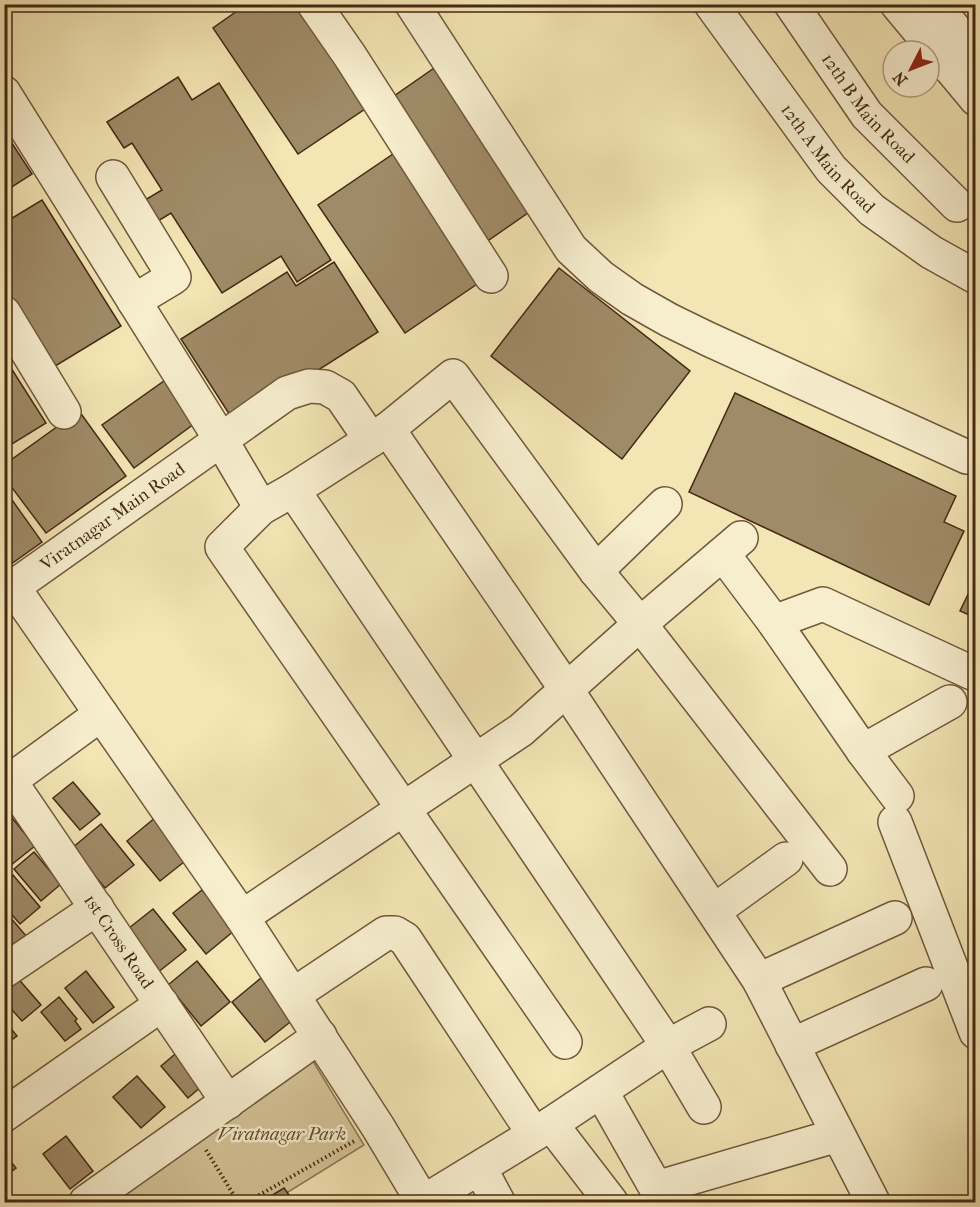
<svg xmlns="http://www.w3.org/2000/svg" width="980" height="1207" viewBox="0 0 980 1207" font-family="'IM FELL French Canon',serif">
	<rect width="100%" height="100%" fill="#f3e5b4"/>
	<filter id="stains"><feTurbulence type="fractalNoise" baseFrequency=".00333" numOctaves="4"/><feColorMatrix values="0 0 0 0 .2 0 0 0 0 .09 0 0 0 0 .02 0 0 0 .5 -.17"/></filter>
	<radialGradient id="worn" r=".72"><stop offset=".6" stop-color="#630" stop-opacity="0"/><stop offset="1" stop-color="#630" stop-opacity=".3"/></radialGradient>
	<path fill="#d5c599" stroke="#8c7756" stroke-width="1.5" d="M308 1053 364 1145 272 1202H100Z"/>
	<g fill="#9f8b67" stroke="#442913" stroke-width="1.5">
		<path d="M247 4H299L368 107 298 154 213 28Z"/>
		<path d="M437 66 535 208 482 245 384 103Z"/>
		<path d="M178 77 192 100 219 83 331 260 297 282 281 256 222 293 171 213 158 221 145 200 162 190 132 143 124 148 107 122Z"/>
		<path d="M4 131 32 174 4 192Z"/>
		<path d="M396 152 483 280 405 333 318 205Z"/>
		<path d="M42 200 121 326 52 368 4 292V223Z"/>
		<path d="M334 262 378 332 235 423 181 339 287 272 296 286Z"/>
		<path d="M559 268 690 371 622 459 491 356Z"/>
		<path d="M4 357 46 423 4 449Z"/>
		<path d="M171 376 202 418 134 468 102 425Z"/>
		<path d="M735 393 956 496 944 522 964 531 929 605 689 492Z"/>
		<path d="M79 411 126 476 46 533 4 477V465Z"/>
		<path d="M12 500 42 542 4 569V505Z"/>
		<path d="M976 578V618L960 611Z"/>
		<path d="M73 782 100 814 80 830 53 798Z"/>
		<path d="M4 808 35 846 6 869 4 867Z"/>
		<path d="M156 817 189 858 160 881 127 841Z"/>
		<path d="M101 824 134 865 105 888 72 848Z"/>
		<path d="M34 852 61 884 41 901 14 869Z"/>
		<path d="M13 875 40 907 20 924 4 906V882Z"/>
		<path d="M202 890 235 930 206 954 173 913Z"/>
		<path d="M153 909 186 950 157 973 124 932Z"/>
		<path d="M4 910 27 937 4 951Z"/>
		<path d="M197 961 230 1002 201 1026 168 985Z"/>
		<path d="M86 971 114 1007 93 1023 65 988Z"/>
		<path d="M15 975 41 1005 22 1021 4 1001V983Z"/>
		<path d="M261 978 294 1019 265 1042 232 1002Z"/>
		<path d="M59 997 77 1019 75 1021 81 1029 65 1041 41 1012Z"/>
		<path d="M4 1020 17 1036 4 1045Z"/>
		<path d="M181 1049 208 1081 188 1098 161 1066Z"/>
		<path d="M137 1076 165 1107 141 1128 113 1097Z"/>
		<path d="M66 1136 93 1171 70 1189 43 1154Z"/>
		<path d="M4 1153 16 1168 4 1177Z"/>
		<path d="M284 1188 294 1202H261Z"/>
	</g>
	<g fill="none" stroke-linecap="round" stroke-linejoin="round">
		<g stroke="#70583b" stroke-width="36">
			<g id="minor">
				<path d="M314 4 350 56 491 276"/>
				<path d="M412 4 571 249 601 277 632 299 669 320 708 339 967 457"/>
				<path id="s1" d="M711 4 831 169 872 210 931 252 976 277"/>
				<path id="s2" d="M791 4 867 115 957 205"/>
				<path d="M897 4 976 99"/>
				<path d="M934 4 976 55"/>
				<path d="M4 93 221 440 261 508 293 490 668 1046 551 1124 423 1202"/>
				<path d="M113 177 174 277 134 301"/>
				<path d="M4 313 64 412"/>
				<path d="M388 429 453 376 596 571 640 624 830 869"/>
				<path d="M293 490 388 429 566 689 759 980 873 1202"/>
				<path d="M261 508 222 547 565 1042"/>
				<path d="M723 554 774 622 863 751 897 796"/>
				<path d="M596 571 665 504"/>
				<path d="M13 587 242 917 521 730 640 624 741 538"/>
				<path id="s3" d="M4 595 13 587 287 393 309 386 325 387 341 396 371 440"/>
				<path d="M774 622 823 604 972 673"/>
				<path d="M863 751 950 702"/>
				<path id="s4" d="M10 781 228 1102"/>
				<path d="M4 785 101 714"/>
				<path d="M895 822 976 1032"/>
				<path d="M714 911 786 859"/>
				<path d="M242 917 378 1127 423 1202"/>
				<path d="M4 971 97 908"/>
				<path d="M759 980 895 918"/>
				<path d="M293 995 386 933H395L405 939 534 1134"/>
				<path d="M792 1045 926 984"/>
				<path d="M601 1091 656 1188 838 1135"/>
				<path d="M704 1107 668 1046 709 1024"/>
				<path d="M4 1115 162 1004"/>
				<path d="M551 1124 611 1202"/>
				<path d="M480 1168 498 1202"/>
				<path d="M86 1202 320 1036"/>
			</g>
		</g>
		<g stroke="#442913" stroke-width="4" stroke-dasharray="1.5 3" stroke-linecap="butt">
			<path d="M206 1150 238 1202"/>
			<path d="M247 1202 356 1140"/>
		</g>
		<use href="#minor" stroke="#f7eece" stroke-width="33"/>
	</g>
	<g text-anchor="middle" stroke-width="5" stroke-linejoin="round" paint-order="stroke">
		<g font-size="18" fill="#442913" stroke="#f7eece">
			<text dy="6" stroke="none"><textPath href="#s2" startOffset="130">12th B Main Road</textPath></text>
			<text dy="6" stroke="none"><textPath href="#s1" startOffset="194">12th A Main Road</textPath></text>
			<text dy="6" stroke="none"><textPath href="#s3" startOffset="134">Viratnagar Main Road</textPath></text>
			<text dy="6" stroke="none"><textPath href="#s4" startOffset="194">1st Cross Road</textPath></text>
		</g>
		<g font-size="18" font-style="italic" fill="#61482e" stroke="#f7eece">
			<text x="282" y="1140">Viratnagar Park</text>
		</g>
	</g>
	<rect width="980" height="1207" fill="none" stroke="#f3e5b4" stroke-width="24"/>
	<rect x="6" y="6" width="968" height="1195" fill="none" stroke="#442913" stroke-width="3"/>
	<rect x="12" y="12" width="956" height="1183" fill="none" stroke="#442913" stroke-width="1.5"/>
	<g transform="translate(911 69) rotate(228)"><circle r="28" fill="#f7eece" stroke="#af9f83" stroke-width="1.5"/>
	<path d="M0-4.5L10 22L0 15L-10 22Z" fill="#8f2418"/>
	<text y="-9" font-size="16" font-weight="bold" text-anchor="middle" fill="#442913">N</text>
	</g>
	<rect width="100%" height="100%" filter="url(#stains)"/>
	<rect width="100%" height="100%" fill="url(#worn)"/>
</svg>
